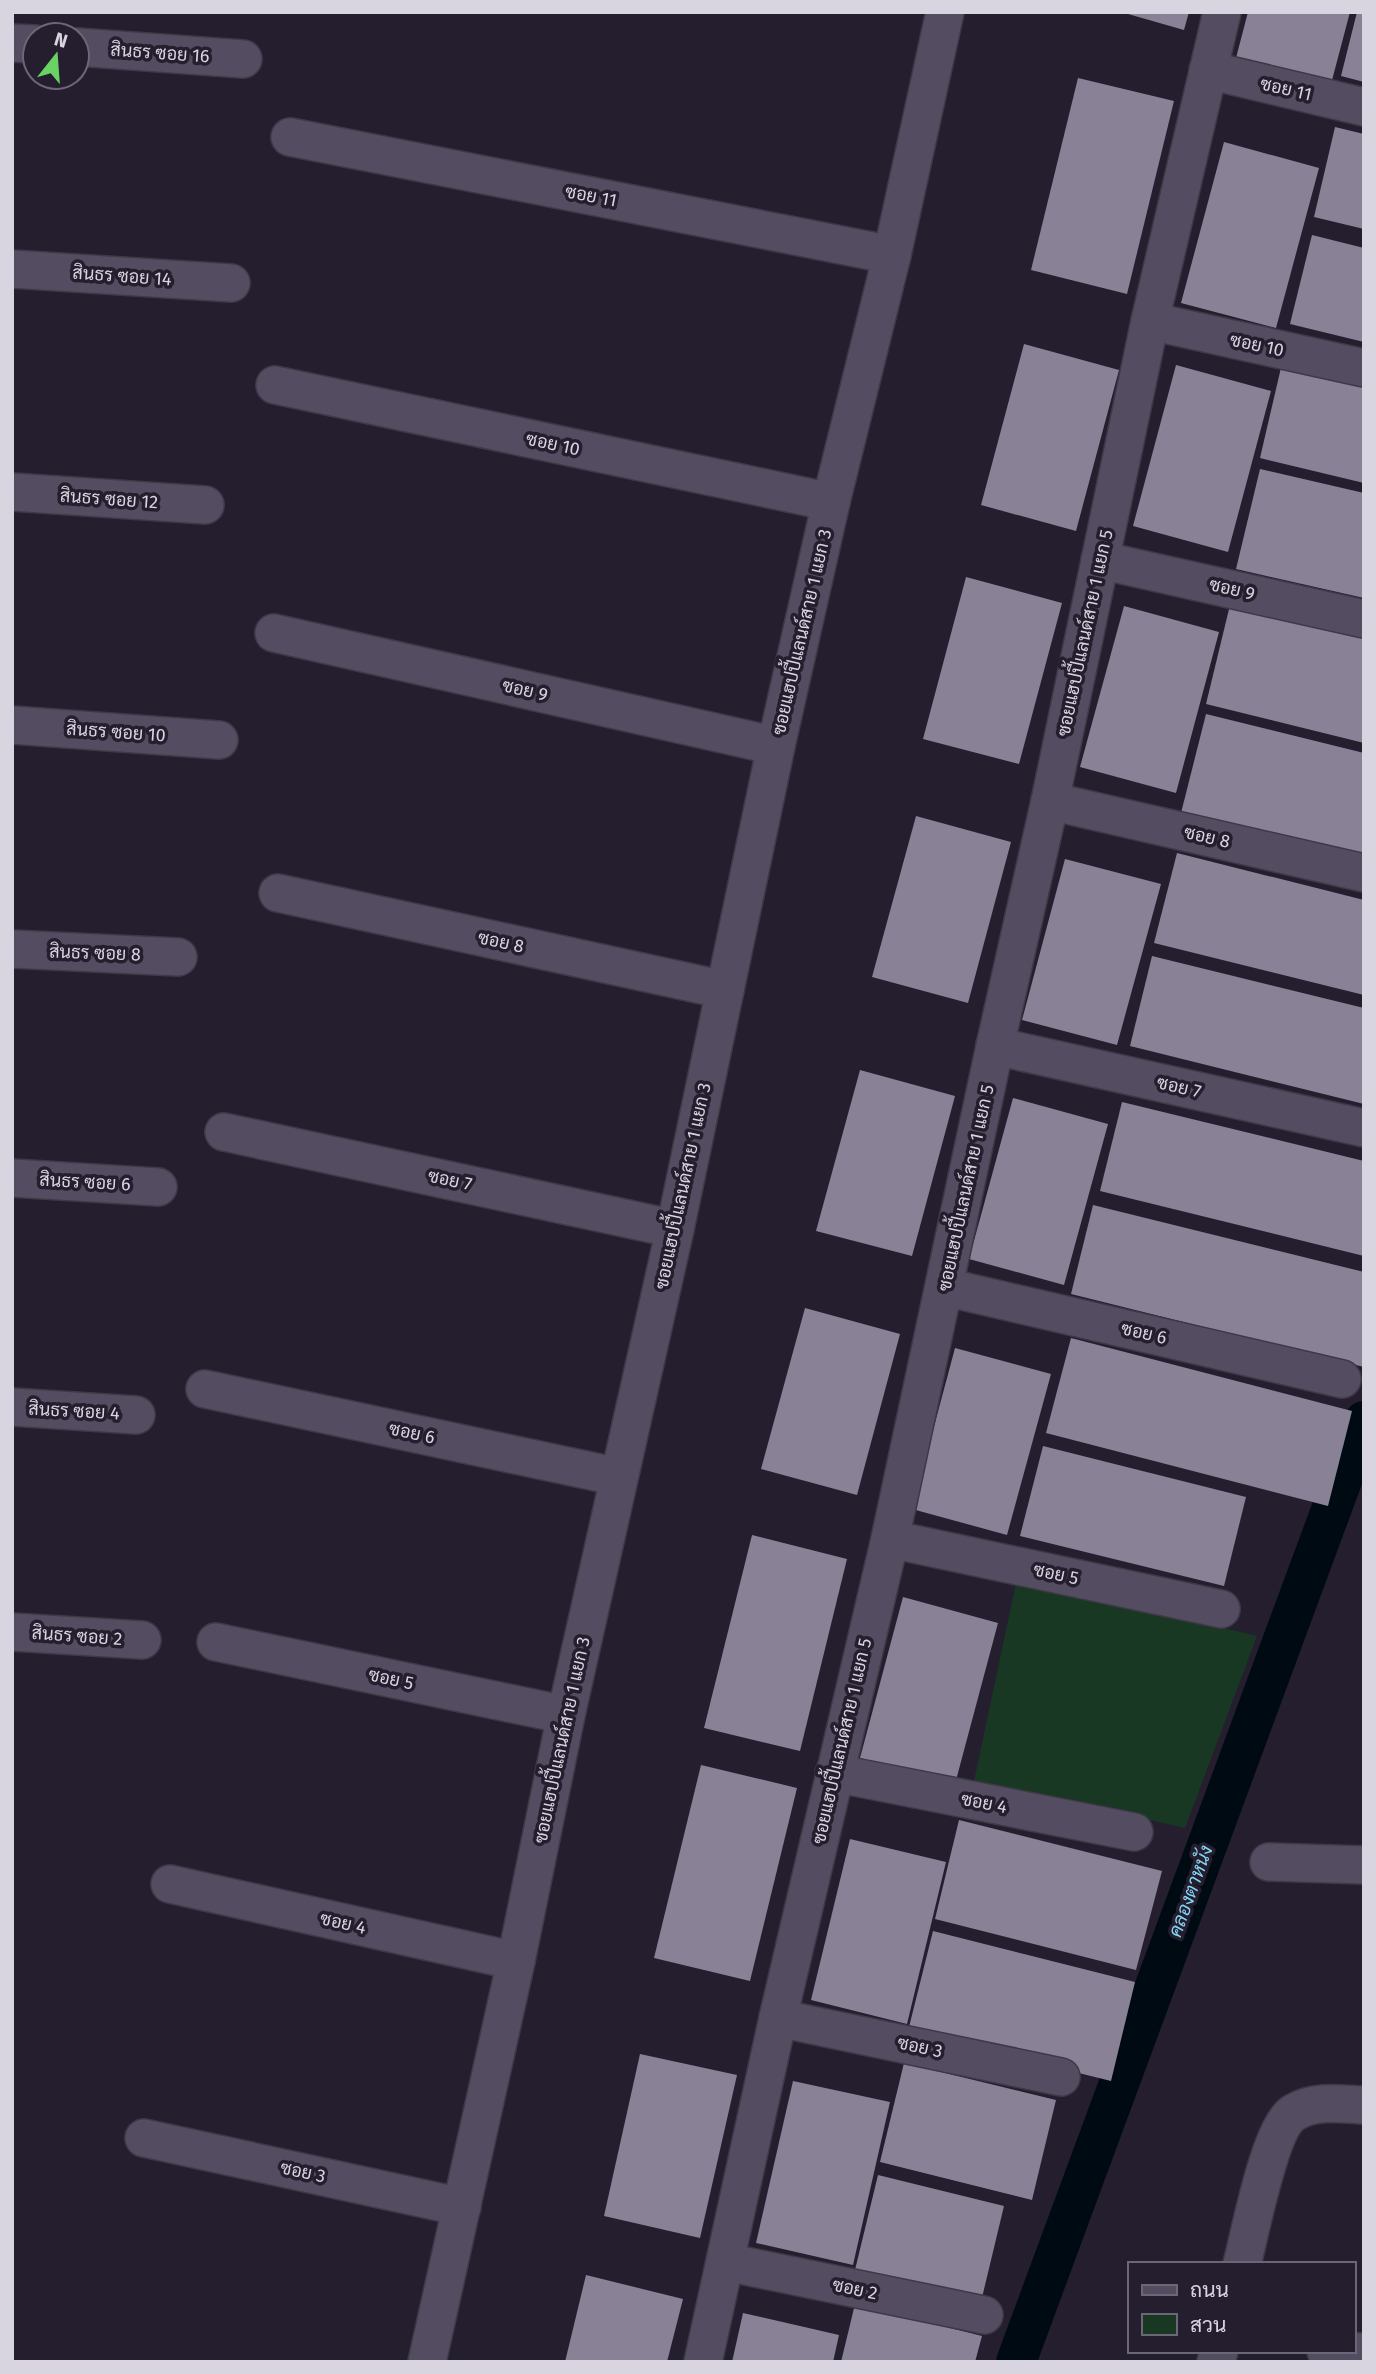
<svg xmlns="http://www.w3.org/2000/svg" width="1376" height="2374" viewBox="0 0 1376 2374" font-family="'Fira Sans',Sarabun,sans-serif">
	<rect width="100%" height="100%" fill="#241e2f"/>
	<path fill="#183823" d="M1017 1578 1257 1636 1185 1828 974 1781Z"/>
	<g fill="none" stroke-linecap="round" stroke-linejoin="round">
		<path stroke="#000a12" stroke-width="40" d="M1016 2362 1364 1421"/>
	</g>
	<g fill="#898297">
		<path d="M1121 12H1189L1184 30Z"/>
		<path d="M1248 12H1350L1331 84 1236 58Z"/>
		<path d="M1357 12H1364V82L1341 76Z"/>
		<path d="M1078 78 1174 101 1127 294 1031 270Z"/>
		<path d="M1335 127 1364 134V229L1314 217Z"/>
		<path d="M1224 142 1319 168 1276 328 1181 303Z"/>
		<path d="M1312 235 1364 248V342L1290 324Z"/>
		<path d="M1024 344 1119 370 1076 531 981 505Z"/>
		<path d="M1283 359 1364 378V483L1260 458Z"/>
		<path d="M1176 365 1271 391 1228 552 1133 526Z"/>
		<path d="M1260 469 1364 493V598L1236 569Z"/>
		<path d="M966 577 1062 603 1019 764 923 739Z"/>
		<path d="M1230 605 1364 638V743L1206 704Z"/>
		<path d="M1124 606 1219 632 1176 793 1080 767Z"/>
		<path d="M1206 714 1364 753V858L1181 813Z"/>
		<path d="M916 816 1011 842 968 1003 872 977Z"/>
		<path d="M1177 853 1364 900V995L1154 943Z"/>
		<path d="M1065 859 1161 884 1117 1045 1022 1020Z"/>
		<path d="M1152 956 1364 1008V1104L1130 1046Z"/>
		<path d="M860 1070 955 1096 912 1256 816 1231Z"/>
		<path d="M1013 1098 1108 1124 1064 1285 969 1259Z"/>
		<path d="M1122 1102 1364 1161V1256L1100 1191Z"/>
		<path d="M1093 1205 1364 1272V1367L1071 1294Z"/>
		<path d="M805 1308 900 1334 857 1495 761 1469Z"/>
		<path d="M1071 1338 1352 1411 1328 1506 1046 1433Z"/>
		<path d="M955 1348 1051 1374 1007 1535 912 1509Z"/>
		<path d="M1043 1446 1246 1497 1224 1586 1020 1536Z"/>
		<path d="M752 1535 847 1559 800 1751 704 1728Z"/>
		<path d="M903 1597 998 1623 955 1784 860 1758Z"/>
		<path d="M701 1765 797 1788 750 1981 654 1958Z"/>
		<path d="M959 1820 1162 1871 1136 1970 935 1919Z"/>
		<path d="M850 1839 946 1862 907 2024 811 2000Z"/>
		<path d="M933 1931 1135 1982 1111 2081 908 2031Z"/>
		<path d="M640 2054 737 2075 700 2238 604 2216Z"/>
		<path d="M904 2063 1056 2100 1032 2200 880 2162Z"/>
		<path d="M793 2081 890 2102 853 2265 756 2243Z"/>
		<path d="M878 2175 1004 2206 980 2306 854 2274Z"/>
		<path d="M586 2275 683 2299 667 2362H565Z"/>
		<path d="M855 2304 982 2336 975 2362H841Z"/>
		<path d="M743 2313 839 2335 833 2362H732Z"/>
	</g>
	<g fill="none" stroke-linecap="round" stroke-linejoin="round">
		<g stroke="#3e3947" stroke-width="40">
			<g id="street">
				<path d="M12 43 35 44"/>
				<path d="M77 47 243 59"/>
				<path d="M1208 70 1364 107"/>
				<path d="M290 137 892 255"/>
				<path d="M12 269 231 283"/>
				<path d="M1150 321 1364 368"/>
				<path d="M275 385 831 502"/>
				<path d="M12 492 205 505"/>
				<path d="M1100 560 1364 619"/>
				<path d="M274 633 776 746"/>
				<path d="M12 725 219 740"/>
				<path d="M1050 801 1364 873"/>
				<path d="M278 893 725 990"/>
				<path d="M12 949 178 957"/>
				<path d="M995 1046 1364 1128"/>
				<path d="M224 1132 675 1229"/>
				<path d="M12 1178 158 1187"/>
				<path d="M945 1287 1342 1379"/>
				<path d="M205 1389 619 1477"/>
				<path d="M12 1407 136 1415"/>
				<path d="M890 1539 1221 1609"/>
				<path d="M12 1632 142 1640"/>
				<path d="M216 1642 566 1715"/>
				<path d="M834 1773 1134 1832"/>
				<path d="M1269 1862 1364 1865"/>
				<path d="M170 1884 516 1961"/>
				<path d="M778 2018 1061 2077"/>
				<path d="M144 2138 462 2207"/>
				<path d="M726 2262 984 2315"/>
				<path d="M1242 2264C1250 2234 1270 2125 1295 2112 1316 2100 1340 2104 1364 2105"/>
				<path d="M1326 2351 1364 2352"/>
				<path d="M427 2362 516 1961 566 1715 675 1229 776 746 831 502 892 255 945 12"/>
				<path d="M703 2362 778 2018 890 1539 995 1046 1050 801 1150 321 1222 12"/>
				<path d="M1216 2362 1219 2351"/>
			</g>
		</g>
		<use href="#street" stroke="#544d61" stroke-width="37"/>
	</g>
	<g text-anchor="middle" stroke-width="7" stroke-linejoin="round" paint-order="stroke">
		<g font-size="18" fill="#d8d4e0" stroke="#241e2f">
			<text transform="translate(160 53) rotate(4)" y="6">สินธร ซอย 16</text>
			<text transform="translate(1286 89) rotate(13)" y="6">ซอย 11</text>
			<text transform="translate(591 196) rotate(11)" y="6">ซอย 11</text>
			<text transform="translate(122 276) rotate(4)" y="6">สินธร ซอย 14</text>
			<text transform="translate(1257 345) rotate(12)" y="6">ซอย 10</text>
			<text transform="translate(553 444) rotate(12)" y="6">ซอย 10</text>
			<text transform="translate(109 499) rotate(4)" y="6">สินธร ซอย 12</text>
			<text transform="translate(1232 589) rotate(13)" y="6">ซอย 9</text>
			<text transform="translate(802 632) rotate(-77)" y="6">ซอยแฮปปี้แลนด์สาย 1 แยก 3</text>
			<text transform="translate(1085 633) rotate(-78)" y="6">ซอยแฮปปี้แลนด์สาย 1 แยก 5</text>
			<text transform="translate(525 690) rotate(13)" y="6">ซอย 9</text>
			<text transform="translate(116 732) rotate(4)" y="6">สินธร ซอย 10</text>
			<text transform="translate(1207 837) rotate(13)" y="6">ซอย 8</text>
			<text transform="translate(501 942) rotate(12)" y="6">ซอย 8</text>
			<text transform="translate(95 953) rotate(2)" y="6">สินธร ซอย 8</text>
			<text transform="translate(1179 1087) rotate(13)" y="6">ซอย 7</text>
			<text transform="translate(450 1180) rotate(12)" y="6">ซอย 7</text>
			<text transform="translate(85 1182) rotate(3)" y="6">สินธร ซอย 6</text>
			<text transform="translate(683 1186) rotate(-78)" y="6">ซอยแฮปปี้แลนด์สาย 1 แยก 3</text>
			<text transform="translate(966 1188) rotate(-78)" y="6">ซอยแฮปปี้แลนด์สาย 1 แยก 5</text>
			<text transform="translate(1144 1333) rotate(13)" y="6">ซอย 6</text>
			<text transform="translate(74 1411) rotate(3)" y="6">สินธร ซอย 4</text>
			<text transform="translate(412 1433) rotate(12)" y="6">ซอย 6</text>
			<text transform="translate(1056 1574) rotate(12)" y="6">ซอย 5</text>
			<text transform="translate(77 1636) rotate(4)" y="6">สินธร ซอย 2</text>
			<text transform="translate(391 1679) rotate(12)" y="6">ซอย 5</text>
			<text transform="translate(562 1740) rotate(-78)" y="6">ซอยแฮปปี้แลนด์สาย 1 แยก 3</text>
			<text transform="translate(842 1741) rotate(-77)" y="6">ซอยแฮปปี้แลนด์สาย 1 แยก 5</text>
			<text transform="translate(984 1803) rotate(11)" y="6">ซอย 4</text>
			<text transform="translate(343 1923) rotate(13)" y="6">ซอย 4</text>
			<text transform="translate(920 2047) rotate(12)" y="6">ซอย 3</text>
			<text transform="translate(303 2172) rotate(12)" y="6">ซอย 3</text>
			<text transform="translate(855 2289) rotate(12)" y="6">ซอย 2</text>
		</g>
		<g font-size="19" font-style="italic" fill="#85d6f6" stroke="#241e2f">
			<text transform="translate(1190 1891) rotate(-70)" y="7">คลองตาหนัง</text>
		</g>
	</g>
	<rect width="1376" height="2374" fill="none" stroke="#d8d4e0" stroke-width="28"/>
	<rect x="1128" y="2262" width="228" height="91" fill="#241e2f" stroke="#6c6776" stroke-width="2"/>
	<rect x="1142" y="2285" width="35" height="10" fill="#544d61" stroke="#6c6776" stroke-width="2"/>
	<text x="1190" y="2297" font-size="21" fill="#d8d4e0">ถนน</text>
	<rect x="1142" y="2314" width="35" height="21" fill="#183823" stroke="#6c6776" stroke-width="2"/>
	<text x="1190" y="2332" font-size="21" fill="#d8d4e0">สวน</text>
	<g transform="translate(56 56) rotate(17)"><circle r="33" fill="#241e2f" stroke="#6c6776" stroke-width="2"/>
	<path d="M0-5L12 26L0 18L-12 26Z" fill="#6ad363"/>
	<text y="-10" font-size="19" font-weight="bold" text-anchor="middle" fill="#d8d4e0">N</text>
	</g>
</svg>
